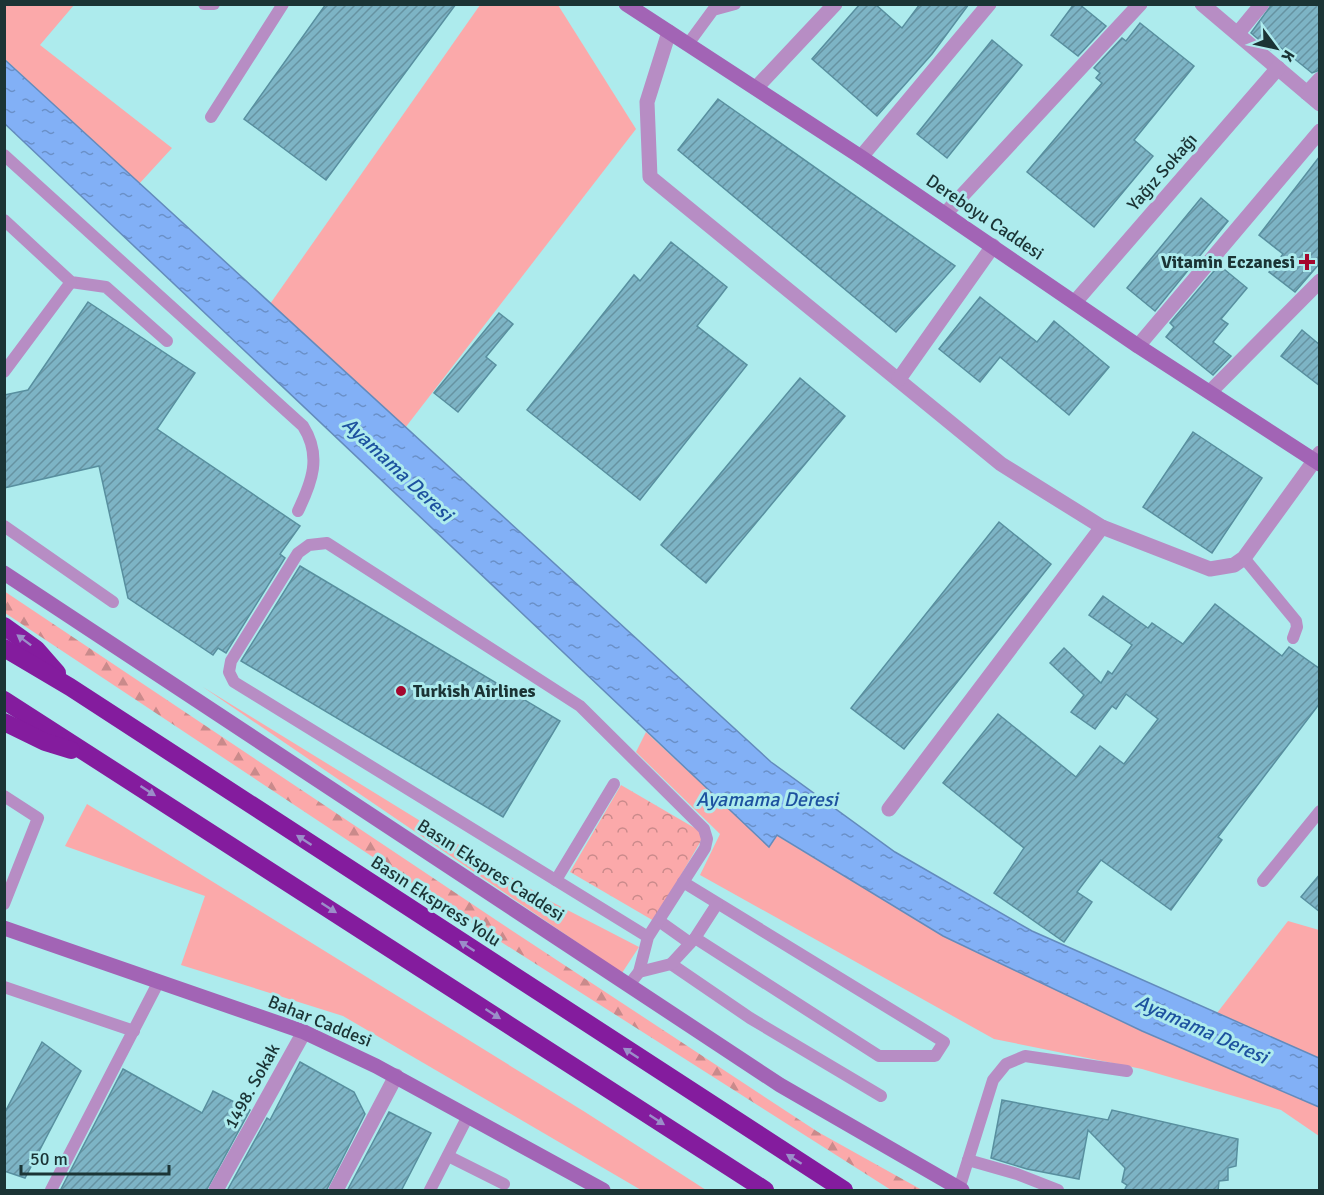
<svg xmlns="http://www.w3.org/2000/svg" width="1324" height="1195" viewBox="0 0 1324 1195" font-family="Signika,sans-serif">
	<defs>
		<pattern id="forest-firs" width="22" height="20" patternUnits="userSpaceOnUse" patternTransform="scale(1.5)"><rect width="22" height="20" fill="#fba9aa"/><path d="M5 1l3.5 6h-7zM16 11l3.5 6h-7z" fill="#ca8a8b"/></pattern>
		<pattern id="park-crowns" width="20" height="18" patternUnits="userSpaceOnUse" patternTransform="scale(1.5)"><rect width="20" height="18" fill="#fba9aa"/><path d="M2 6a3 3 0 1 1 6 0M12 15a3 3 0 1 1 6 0" fill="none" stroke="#ca8a8b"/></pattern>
		<pattern id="water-ripples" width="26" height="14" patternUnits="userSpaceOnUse" patternTransform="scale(1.5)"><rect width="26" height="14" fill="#82b0f6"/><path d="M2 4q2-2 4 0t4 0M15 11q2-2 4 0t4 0" fill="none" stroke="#6a90c8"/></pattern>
		<pattern id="building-hatch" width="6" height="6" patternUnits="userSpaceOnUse" patternTransform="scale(1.5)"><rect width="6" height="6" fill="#7db4c5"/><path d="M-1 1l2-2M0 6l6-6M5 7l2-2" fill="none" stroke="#6693a1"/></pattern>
	</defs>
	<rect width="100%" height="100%" fill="#adebed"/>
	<g fill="#fba9aa">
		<path d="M4 5H74L40 45 172 148 139 184 5 59Z"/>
		<path d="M480 5H558L636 129 405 428 270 304Z"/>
		<path d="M203 687 550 901 639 947 622 973Z"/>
		<path d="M646 732 769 846 776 835 943 936 1142 1031 1319 1107V1136L1281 1110 1142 1069 994 1039 700 875 720 834 636 752Z"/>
		<path d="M87 804 585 1112 706 1190H641L343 1016 181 965 205 896 65 846Z"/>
		<path d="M1288 921 1319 930V1058L1217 1013Z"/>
	</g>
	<path fill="url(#forest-firs)" d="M4 591 496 920 818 1132 922 1190H891L498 940 5 613Z"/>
	<path fill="url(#park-crowns)" d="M621 785 705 834 654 921 570 872Z"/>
	<path fill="url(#water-ripples)" stroke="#638bbc" stroke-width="1.5" d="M4 59 771 762 895 852 1032 931 1319 1058V1107L1142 1031 943 936 777 835 769 847 5 124Z"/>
	<g fill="url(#building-hatch)" stroke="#588f9f" stroke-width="1.5">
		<path d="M326 4H456L326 180 244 119Z"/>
		<path d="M860 4H875L902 28 920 4H969L932 54 877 116 812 59Z"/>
		<path d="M1074 4H1079L1106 26 1078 56 1051 35Z"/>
		<path d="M1272 4H1320V70L1312 73 1276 44 1271 50 1251 33Z"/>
		<path d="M1140 23 1194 66 1134 140 1153 156 1094 227 1027 172 1102 83 1096 78 1100 73 1094 68 1122 38 1126 41Z"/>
		<path d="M992 40 1022 65 947 158 917 134Z"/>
		<path d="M718 99 955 266 896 332 678 150Z"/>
		<path d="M1320 156V263L1295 292 1269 272 1283 254 1259 235Z"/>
		<path d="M1201 198 1228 221 1155 311 1127 288Z"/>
		<path d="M671 242 727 287 697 326 747 365 640 500 527 410 634 275 640 281Z"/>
		<path d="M1219 265 1247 288 1221 319 1228 324 1213 342 1231 356 1213 375 1166 337 1174 327 1170 323Z"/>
		<path d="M980 297 1037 342 1054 321 1109 367 1069 415 1000 357 980 382 939 349Z"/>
		<path d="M88 302 195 373 157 429 300 526 280 554 285 558 226 653 218 648 213 655 128 598 99 466 4 488V395L28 390Z"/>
		<path d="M499 313 513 324 486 357 496 365 458 412 434 393Z"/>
		<path d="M1302 330 1320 345V386L1281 356Z"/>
		<path d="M800 378 845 416 706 583 661 545Z"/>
		<path d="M1193 432 1262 478 1212 553 1143 507Z"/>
		<path d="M999 522 1051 564 904 749 851 708Z"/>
		<path d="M300 566 560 721 503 817 241 661Z"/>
		<path d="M1103 596 1148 628 1152 623 1183 644 1215 604 1282 656 1289 647 1320 669V703L1218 837 1222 840 1171 910 1101 860 1077 892 1092 902 1064 942 994 893 1024 848 943 783 998 714 1076 777 1100 746 1124 764 1158 719 1126 694 1116 709 1112 706 1095 729 1071 712 1084 695 1050 663 1064 648 1101 683 1108 671 1112 674 1132 645 1089 615Z"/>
		<path d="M1320 874V912L1301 897Z"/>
		<path d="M42 1042 81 1071 25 1178 4 1171V1114Z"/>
		<path d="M300 1062 354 1092 365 1114 326 1191H227L267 1118 270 1120Z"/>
		<path d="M123 1069 202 1113 213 1091 250 1110 206 1191H60Z"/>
		<path d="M1002 1100 1108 1120 1112 1110 1238 1139 1236 1166 1228 1168V1180L1219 1181 1218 1191H1124L1127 1185 1122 1182 1125 1168 1088 1130 1079 1179 1027 1169 991 1158Z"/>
		<path d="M389 1112 431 1133 401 1191H347Z"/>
	</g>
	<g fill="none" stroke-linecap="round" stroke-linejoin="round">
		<g stroke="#b78dc4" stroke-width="12">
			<path d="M204 4H214"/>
			<path d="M688 44 713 10 735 4"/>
			<path d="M211 117 283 4"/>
			<path d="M4 155 303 426C322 456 312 482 298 511"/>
			<path d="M4 220 71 282 106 287 167 341"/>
			<path d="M4 372 71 282"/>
			<path d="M4 526 113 602"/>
			<path d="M1244 558 1296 621 1297 627 1293 638"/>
			<path d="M4 796 38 818 4 904"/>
			<path d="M556 880 614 784"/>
			<path d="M1263 881 1320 811"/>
			<path d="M683 882 944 1042 935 1056H879L695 938"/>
			<path d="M659 921 690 943"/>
			<path d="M671 964 750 1018 881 1096"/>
			<path d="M639 972 671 964 695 938 717 904"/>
			<path d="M629 985 639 972 648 937 705 848 707 839 704 829 580 706 327 543 309 545 298 553 231 661 229 672 234 682 648 937"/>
			<path d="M4 987 134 1031"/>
			<path d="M448 1156 504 1184"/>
			<path d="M968 1160 1017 1174 1058 1190"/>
			<path d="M959 1189 993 1080 1006 1064 1025 1056 1127 1071"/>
			<path d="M51 1190 158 983"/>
			<path d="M430 1190 468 1116"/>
		</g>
		<g stroke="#b78dc4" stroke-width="15">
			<path d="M1202 4 1320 104"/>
			<path d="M669 32 647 102 650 177 1001 464 1102 527 1210 569 1234 565 1244 558 1320 453"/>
			<path d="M1238 33 1262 4"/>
			<path d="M756 88 835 4"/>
			<path d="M1307 93 1320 79"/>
			<path d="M861 157 989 4"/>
			<path d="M945 214 1140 4"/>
			<path d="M1075 302 1278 68"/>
			<path d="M1138 346 1320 131"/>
			<path d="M899 379 993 246"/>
			<path d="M1210 392 1320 281"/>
			<path d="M889 809 1102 527"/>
			<path d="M216 1190 304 1032"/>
			<path d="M336 1190 396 1076"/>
		</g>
		<g stroke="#a264b5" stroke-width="15">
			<path d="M626 4 861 157 1138 346 1320 464"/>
			<path d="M4 573 780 1085 962 1190"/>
			<path d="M4 928 304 1032 376 1066 603 1190"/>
		</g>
		<g stroke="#841c9e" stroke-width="18">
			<path d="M4 626 36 649 57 673"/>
			<path d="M4 648 70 687 844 1190"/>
			<path d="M4 700 765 1190"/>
			<path d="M4 722 45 742 71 750"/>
		</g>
	</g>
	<defs><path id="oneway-solid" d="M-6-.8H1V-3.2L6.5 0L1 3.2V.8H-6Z" transform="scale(1.5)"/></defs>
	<g fill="#9b8ec9">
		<use href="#oneway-solid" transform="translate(24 640) rotate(-143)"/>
		<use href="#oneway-solid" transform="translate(148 791) rotate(33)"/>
		<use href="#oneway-solid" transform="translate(304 840) rotate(-147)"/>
		<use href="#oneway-solid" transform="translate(329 908) rotate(33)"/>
		<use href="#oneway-solid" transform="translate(467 946) rotate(-147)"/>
		<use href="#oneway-solid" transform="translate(493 1014) rotate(33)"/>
		<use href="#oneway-solid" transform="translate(631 1053) rotate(-147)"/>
		<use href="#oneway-solid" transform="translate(657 1120) rotate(33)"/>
		<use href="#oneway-solid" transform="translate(794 1159) rotate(-148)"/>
	</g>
	<g fill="#a4072e" stroke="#adebed" stroke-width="2">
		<path d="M1304 253h6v6h6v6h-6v6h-6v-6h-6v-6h6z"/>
		<circle cx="401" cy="691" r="6"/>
	</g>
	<g text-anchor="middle" stroke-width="6" stroke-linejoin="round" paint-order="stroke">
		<g font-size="18" fill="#1b3435" stroke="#adebed">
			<text transform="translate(1162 172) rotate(-49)" y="6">Yağız Sokağı</text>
			<text transform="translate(985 217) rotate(34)" y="6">Dereboyu Caddesi</text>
			<text transform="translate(491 870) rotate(33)" y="6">Basın Ekspres Caddesi</text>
			<text transform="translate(436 901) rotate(33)" y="6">Basın Ekspress Yolu</text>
			<text transform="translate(320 1021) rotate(22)" y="6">Bahar Caddesi</text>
			<text transform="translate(252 1086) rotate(-61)" y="6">1498. Sokak</text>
		</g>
		<g font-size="18" font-weight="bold" fill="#1b3435" stroke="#adebed" text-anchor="end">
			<text x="1295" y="268">Vitamin Eczanesi</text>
			<text x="413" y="697" text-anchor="start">Turkish Airlines</text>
		</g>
		<g font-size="20" font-style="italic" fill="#1d529f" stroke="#adebed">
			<text transform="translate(398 469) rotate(43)" y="7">Ayamama Deresi</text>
			<text x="767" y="806">Ayamama Deresi</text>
			<text transform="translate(1202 1029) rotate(24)" y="7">Ayamama Deresi</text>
		</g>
	</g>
	<rect width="1324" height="1195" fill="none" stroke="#1b3435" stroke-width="12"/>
	<g transform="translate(1276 48) rotate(123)" stroke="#adebed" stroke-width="4.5" paint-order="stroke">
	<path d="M0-4.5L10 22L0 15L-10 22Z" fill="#1b3435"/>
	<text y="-9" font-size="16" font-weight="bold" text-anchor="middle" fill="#1b3435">K</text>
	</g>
	<path d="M21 1165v9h148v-9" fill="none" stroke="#1b3435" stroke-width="3"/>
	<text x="30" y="1165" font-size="18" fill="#1b3435" stroke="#adebed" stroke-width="4.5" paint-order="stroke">50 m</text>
</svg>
